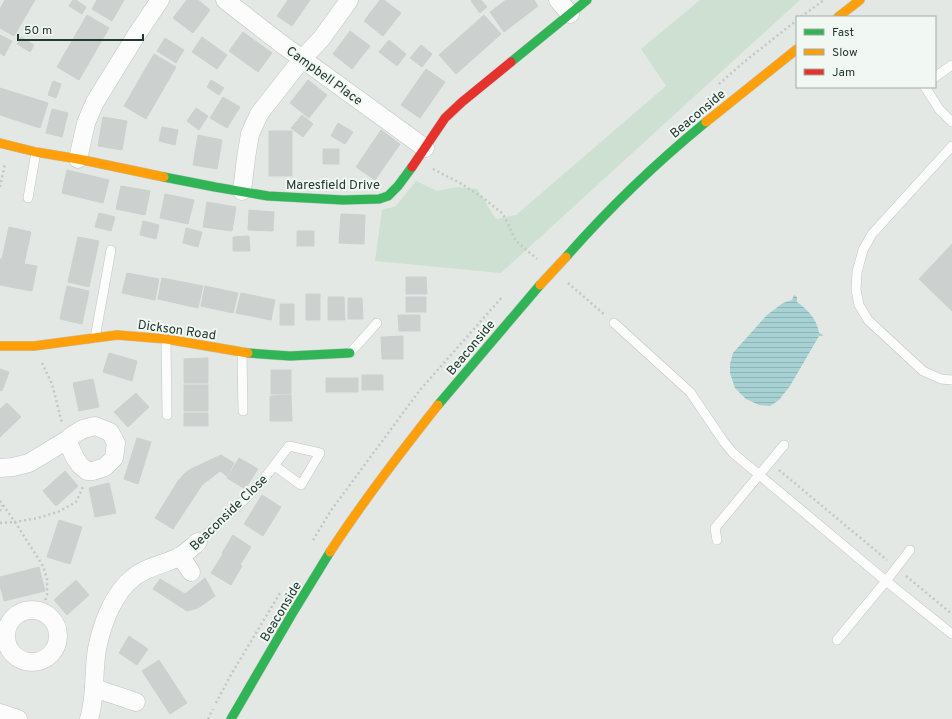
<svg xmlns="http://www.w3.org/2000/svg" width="952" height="719" viewBox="0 0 952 719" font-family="Overpass,sans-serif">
	<defs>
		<pattern id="water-rules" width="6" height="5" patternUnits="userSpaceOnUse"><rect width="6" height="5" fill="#a7d1d2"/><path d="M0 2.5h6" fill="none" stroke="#8fb4b5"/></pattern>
	</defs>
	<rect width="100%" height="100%" fill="#e3e8e5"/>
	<path fill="#cde0d1" d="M700 0H800L501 273 375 261 382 210 396 206 416 181 437 191 457 187 477 189 496 219 516 215 666 86 641 49Z"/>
	<path fill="url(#water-rules)" d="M794 295 797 297V302C808 310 817 319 819 333L822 334 823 336H819L790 386 779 400 770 406 759 405 746 399 735 388 730 373V364L733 353 767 315 783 303 792 300Z"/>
	<g fill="#ccd0ce" stroke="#ccd1ce">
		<path d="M5 0H35L14 36 0 28V9Z"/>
		<path d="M73 0H76L86 7 82 14 69 6Z"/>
		<path d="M97 0H124L112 21 92 9Z"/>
		<path d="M187 0H198L210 10 193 33 173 18Z"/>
		<path d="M288 0H310L292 26 277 16Z"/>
		<path d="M380 0H384L401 13 383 36 364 21Z"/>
		<path d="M472 0H481L487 7 480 13 471 1Z"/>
		<path d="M506 0H534L538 6 504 32 490 12Z"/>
		<path d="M87 15 109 28 79 80 57 67Z"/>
		<path d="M484 15 501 34 456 74 439 55Z"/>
		<path d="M350 31 370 46 352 69 333 54Z"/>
		<path d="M243 32 272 53 258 72 229 51Z"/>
		<path d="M0 35 12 41 4 56 0 53Z"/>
		<path d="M21 37 34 45 30 52 17 44Z"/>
		<path d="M202 37 227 55 217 69 192 52Z"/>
		<path d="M165 38 184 50 176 63 157 51Z"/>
		<path d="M389 40 406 54 397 66 379 52Z"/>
		<path d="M421 45 432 54 422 67 410 58Z"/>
		<path d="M154 54 176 67 146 119 124 106Z"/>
		<path d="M426 69 445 82 420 118 401 105Z"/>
		<path d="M211 80 224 88 219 95 207 87Z"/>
		<path d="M308 80 327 95 309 118 290 103Z"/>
		<path d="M53 81 61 84 56 98 48 95Z"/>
		<path d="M0 88 48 103 40 128 0 115Z"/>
		<path d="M223 97 240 107 227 128 210 118Z"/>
		<path d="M196 108 208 116 199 130 187 121Z"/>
		<path d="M52 109 68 113 62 137 46 133Z"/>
		<path d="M302 115 313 124 303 137 291 128Z"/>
		<path d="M103 117 127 121 122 150 98 146Z"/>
		<path d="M338 123 353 132 345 144 331 136Z"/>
		<path d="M162 127 178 130 175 145 159 141Z"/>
		<path d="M381 130 400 144 375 180 356 167Z"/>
		<rect x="269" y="131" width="23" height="45"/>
		<path d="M198 135 222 140 217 169 193 165Z"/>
		<rect x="323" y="149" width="16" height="15"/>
		<path d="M67 170 109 180 103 203 62 193Z"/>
		<path d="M121 186 150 191 145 215 116 209Z"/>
		<path d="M165 194 194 200 188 224 160 218Z"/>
		<path d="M207 202 236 207 232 231 203 227Z"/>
		<path d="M249 210 274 212 273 231 248 230Z"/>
		<path d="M99 213 115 217 111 231 95 227Z"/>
		<path d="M341 214 365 215 364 244 339 243Z"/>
		<path d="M143 221 159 225 156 239 140 235Z"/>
		<path d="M9 227 31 232 24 264 37 266 32 291 0 285V259H2Z"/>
		<path d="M186 228 202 232 198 247 183 243Z"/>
		<rect x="297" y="231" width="17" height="15"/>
		<path d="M249 236 250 251H233V237Z"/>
		<path d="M78 237 99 241 89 287 68 282Z"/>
		<path d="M952 244V311L919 279Z"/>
		<path d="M127 273 159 279 155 300 122 293Z"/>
		<path d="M406 277H426L427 294H406Z"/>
		<path d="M162 278 203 286 198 308 158 299Z"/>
		<path d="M67 286 89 291 82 324 60 319Z"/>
		<path d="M205 286 238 293 233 313 201 306Z"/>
		<path d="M241 293 275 300 271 320 236 313Z"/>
		<rect x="306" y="294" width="14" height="26"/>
		<path d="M328 297H344L345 320H328Z"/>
		<rect x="406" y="297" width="20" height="15"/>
		<path d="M348 298H362L363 319H348Z"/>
		<rect x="280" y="304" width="14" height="21"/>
		<path d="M398 315H420V331H399Z"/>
		<path d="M403 336V359H382L381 337Z"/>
		<path d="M109 353 137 361 132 381 103 372Z"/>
		<path d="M208 358V383H184V359Z"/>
		<path d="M0 369 9 372 2 391 0 390Z"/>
		<rect x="271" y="370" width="20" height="24"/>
		<rect x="362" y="375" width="21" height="15"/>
		<rect x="326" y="378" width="32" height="14"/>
		<path d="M93 379 99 407 79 411 73 383Z"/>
		<rect x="184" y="385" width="24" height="26"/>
		<path d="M136 393 149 407 128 427 114 412Z"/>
		<path d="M291 395 292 421H270V396Z"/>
		<path d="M7 403 21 417 0 437V409Z"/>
		<rect x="184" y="413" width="24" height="13"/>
		<path d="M137 438 151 442 138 484 124 479Z"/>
		<path d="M221 455 234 463 227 476 220 471 202 485 173 529 155 518 178 481 185 473 191 469Z"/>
		<path d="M239 458 258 469 245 489 227 478Z"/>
		<path d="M65 471 78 486 56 506 43 491Z"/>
		<path d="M109 483 116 513 95 517 89 488Z"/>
		<path d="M262 495 281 507 263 536 244 524Z"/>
		<path d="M59 520 82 527 70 564 47 557Z"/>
		<path d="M233 535 251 547 240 565 222 553Z"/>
		<path d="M223 554 242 566 231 585 211 573Z"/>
		<path d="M39 567 45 591 4 601 0 585V577Z"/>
		<path d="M205 578 215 596 198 608 187 611 153 589 160 579 185 594Z"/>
		<path d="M76 580 89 595 67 615 54 600Z"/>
		<path d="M129 636 148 649 137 665 119 653Z"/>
		<path d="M159 660 187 703 170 714 142 671Z"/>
	</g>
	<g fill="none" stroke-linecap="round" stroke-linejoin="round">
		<g stroke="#c0c5c2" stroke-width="10">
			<g id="lane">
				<path d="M935 77 952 65"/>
				<path d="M925 87 939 109 952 122"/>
				<path d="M952 146 872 234 863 250 857 272 856 290 859 305 868 320 923 371 941 379 952 380"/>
				<path d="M28 198 36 152"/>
				<path d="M614 323 690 392 724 442 733 453 886 581 952 634"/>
				<path d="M95 338 111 250"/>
				<path d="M166 339 167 415"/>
				<path d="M242 352 243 411"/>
				<path d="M350 353 377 323"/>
				<path d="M717 540 715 528 784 445"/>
				<path d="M198 542 245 499 263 480 289 446 320 453 301 485 275 466"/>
				<path d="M837 640 886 581 910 550"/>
			</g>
		</g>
		<g stroke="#c0c5c2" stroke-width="19">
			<g id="street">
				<path d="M225 0 279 42 425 148"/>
				<path d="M558 0 570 14"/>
				<path d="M78 159 86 123 95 102 137 34 160 0"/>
				<path d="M242 191 246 158 250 134 259 114 302 59 321 39 345 6 349 0"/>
				<path d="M0 468 13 467 29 463 67 440 73 435 83 429 95 426 110 432 116 443 114 458 105 467 93 471H87L80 465 75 458 67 440"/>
				<path d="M180 556 191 572"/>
				<circle cx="32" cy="636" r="26"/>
				<path d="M94 688 136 702"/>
				<path d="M0 713 18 719"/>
				<path d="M89 719C96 697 93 672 97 649 102 624 113 593 134 577 144 569 158 565 170 561 173 559 178 558 181 556 187 552 192 547 198 542"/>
			</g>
		</g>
		<g stroke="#c0c6c2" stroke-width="10">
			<g id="fast">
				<path d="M511 62 587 0"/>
				<path d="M164 177 215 187 268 196 343 200 379 199 388 196 398 186 412 167"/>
				<path d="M566 257C609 208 656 163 706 122"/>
				<path d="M248 353 290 356 350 353"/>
				<path d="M438 405 540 285"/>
				<path d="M231 719 292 614 330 552"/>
			</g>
		</g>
		<g stroke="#c0c6c2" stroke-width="10">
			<g id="slow">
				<path d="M838 17 860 0"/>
				<path d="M706 122 797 49"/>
				<path d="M0 143 36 152 78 159 164 177"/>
				<path d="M0 346H34L117 335 166 339 248 353"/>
				<path d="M330 552C363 501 400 453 438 405"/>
			</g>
		</g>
		<g stroke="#c0c6c2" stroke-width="10">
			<path id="jam" d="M412 167 445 118 462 102 511 62"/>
		</g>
		<g stroke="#c0c8c4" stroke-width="2.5" stroke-dasharray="2 3" stroke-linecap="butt">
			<path d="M801 17 824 0"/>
			<path d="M719 84 744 62 797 20"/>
			<path d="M433 169 460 183 482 197 503 214 516 241 537 259"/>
			<path d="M0 187 5 164"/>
			<path d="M568 283 605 315"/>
			<path d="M42 363 52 384 62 423"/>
			<path d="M779 470 887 560"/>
			<path d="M0 501 15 522 38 518 60 511 76 502 83 487"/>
			<path d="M0 511 2 505"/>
			<path d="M0 523 15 522 43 566 47 579V595L42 612"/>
			<path d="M313 540 332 509 420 390 503 296"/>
			<path d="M906 576 952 614"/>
			<path d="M216 703 232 673 280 593"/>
			<path d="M208 719 213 709"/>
		</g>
		<use href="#lane" stroke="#fbfcfb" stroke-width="9"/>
		<use href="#street" stroke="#fbfcfb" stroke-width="18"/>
		<use href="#fast" stroke="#30b455" stroke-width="9"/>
		<use href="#slow" stroke="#ff9f0a" stroke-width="9"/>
		<use href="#jam" stroke="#e5322d" stroke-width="9"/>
		<g stroke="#bcc4c1" stroke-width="10" stroke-linecap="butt">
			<path id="slow-bridge" d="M540 285 566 257"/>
		</g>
		<use href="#slow-bridge" stroke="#ff9f0a" stroke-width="9"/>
	</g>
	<g text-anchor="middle" stroke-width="4" stroke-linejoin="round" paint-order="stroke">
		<g font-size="13" fill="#233931" stroke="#f1f7f3">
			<text transform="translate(325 75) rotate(36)" y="5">Campbell Place</text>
			<text transform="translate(697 113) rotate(-40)" y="5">Beaconside</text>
			<text x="333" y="189">Maresfield Drive</text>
			<text transform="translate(177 329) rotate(8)" y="5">Dickson Road</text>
			<text transform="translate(470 347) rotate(-50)" y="5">Beaconside</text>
			<text transform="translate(228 512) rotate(-44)" y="5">Beaconside Close</text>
			<text transform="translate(280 611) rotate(-59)" y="5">Beaconside</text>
		</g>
	</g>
	<rect x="796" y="16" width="140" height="72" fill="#f1f7f3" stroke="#9faba5"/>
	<rect x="804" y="29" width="20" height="6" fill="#30b455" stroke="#9faba5"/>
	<text x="832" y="36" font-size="12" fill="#233931">Fast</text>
	<rect x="804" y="49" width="20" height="6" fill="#ff9f0a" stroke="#9faba5"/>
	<text x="832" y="56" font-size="12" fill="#233931">Slow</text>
	<rect x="804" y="69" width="20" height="6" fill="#e5322d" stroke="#9faba5"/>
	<text x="832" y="76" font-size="12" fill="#233931">Jam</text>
	<path d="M18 34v6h125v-6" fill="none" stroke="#233931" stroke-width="2"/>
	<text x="24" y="34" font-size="12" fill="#233931" stroke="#f1f7f3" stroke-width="3" paint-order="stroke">50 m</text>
</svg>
